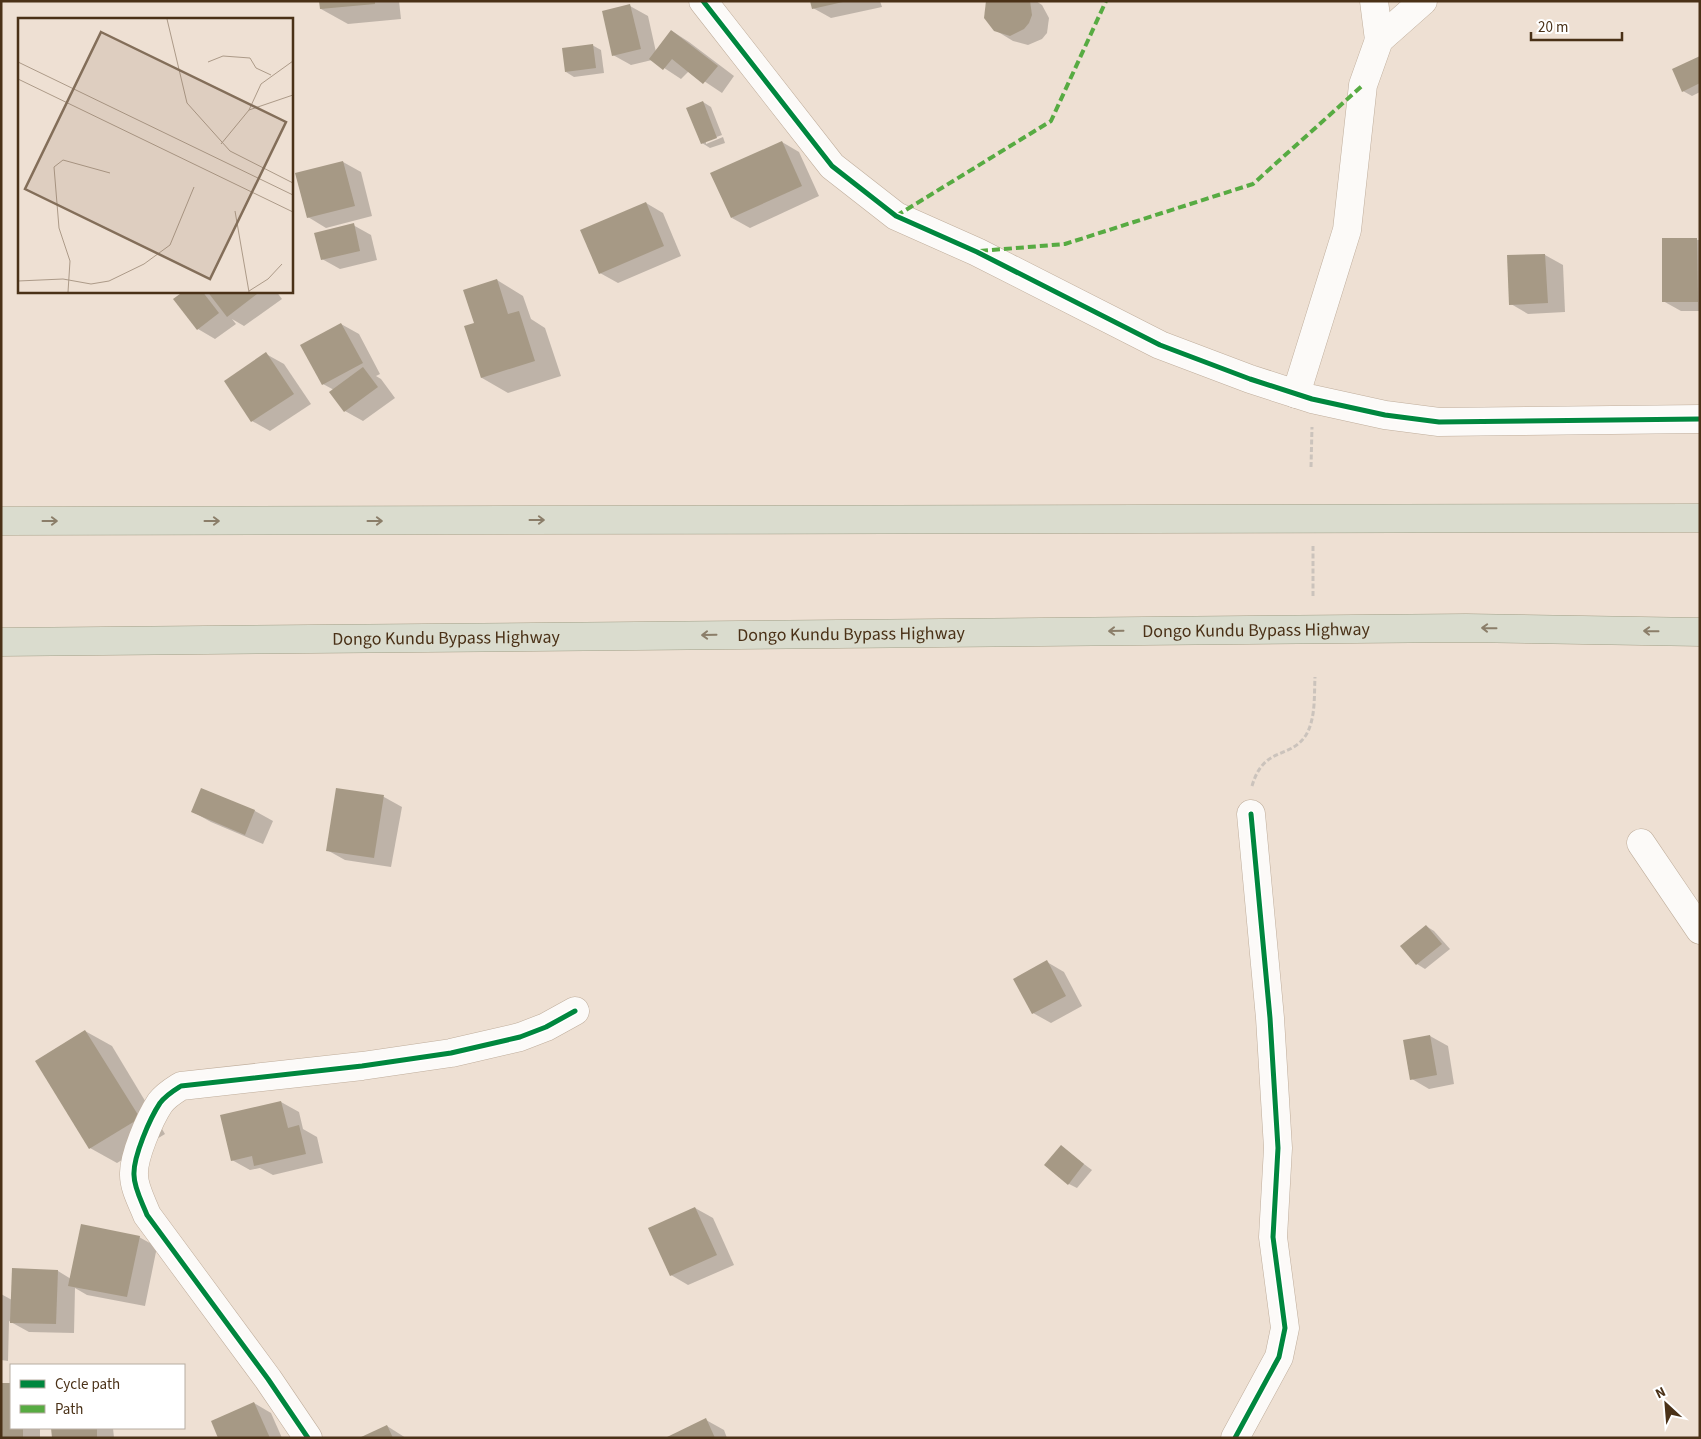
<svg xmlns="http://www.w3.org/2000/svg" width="1701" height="1439" viewBox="0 0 1701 1439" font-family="'Source Sans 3',sans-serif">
	<rect width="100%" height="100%" fill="#eee0d3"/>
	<g fill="#0003">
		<path d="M320 1H399L401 19 348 24 321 9Z"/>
		<path d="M811 1H880L882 7 831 18 813 8Z"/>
		<path d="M988 1H1036L1042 5 1049 18 1047 33 1042 39 1028 45 1013 41 995 30Z"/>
		<path d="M630 6 648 16 656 52 672 31 689 42 734 76 722 93 689 71 681 79 652 60 631 65 613 55Z"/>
		<path d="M592 45 601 50 604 73 574 77 566 72Z"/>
		<path d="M1700 57V92L1692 96 1683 91Z"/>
		<path d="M703 102 711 107 722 135 706 141V144L723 137 725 143 710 148 702 143Z"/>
		<path d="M782 142 799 152 819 196 750 228 732 218Z"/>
		<path d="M343 162 361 172 372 216 326 228 308 217Z"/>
		<path d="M646 203 663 213 681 256 618 283 600 273Z"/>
		<path d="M353 225 371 235 377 260 340 269 322 259Z"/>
		<path d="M1663 239 1700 240V311H1681L1663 301Z"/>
		<path d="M1545 255 1563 265 1565 312 1528 314 1511 304Z"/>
		<path d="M497 280 523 296 531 319 545 328 561 376 508 393 482 378Z"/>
		<path d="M186 291H276L282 299 244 326 232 319 236 324 215 339 198 329Z"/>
		<path d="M341 324 359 334 380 374 376 376 381 379 395 398 363 421 345 411 334 390 323 384Z"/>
		<path d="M266 354 284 364 311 404 270 431 252 421Z"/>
		<path d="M202 789 255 811 273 821 263 844 211 822 193 812Z"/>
		<path d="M337 789 384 797 402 807 391 867 345 860 327 850Z"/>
		<path d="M1426 926 1434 931 1450 949 1425 969 1417 964Z"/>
		<path d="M1047 962 1064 972 1082 1006 1051 1023 1033 1013Z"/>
		<path d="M85 1031 112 1046 165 1134 117 1163 90 1148Z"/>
		<path d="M1430 1036 1448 1046 1454 1084 1429 1089 1412 1079Z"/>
		<path d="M281 1102 299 1112 303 1129 317 1137 323 1163 273 1175 260 1168 250 1170 232 1160 221 1116Z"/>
		<path d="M1061 1147 1092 1170 1077 1188 1069 1184Z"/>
		<path d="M695 1208 713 1218 734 1265 688 1285 671 1275Z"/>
		<path d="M139 1237 157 1247 145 1306 87 1295 75 1288 74 1333 29 1332 9 1321 8 1361 1 1360V1294L12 1300 13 1270 58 1271 71 1279Z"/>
		<path d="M1 1384H11V1428H40V1438H1Z"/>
		<path d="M254 1403 271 1413 282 1438H219Z"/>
		<path d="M706 1420 724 1430 727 1438H668Z"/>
		<path d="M387 1426 406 1438H362Z"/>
		<path d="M52 1428H113L114 1438H53Z"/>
	</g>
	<g fill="#a69985">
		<path d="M319 1H375V4L320 9Z"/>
		<path d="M810 1H843V2L812 9Z"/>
		<path d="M986 1H1030L1032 15 1029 23 1024 29 1010 36 994 31 984 18Z"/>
		<path d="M630 4 641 49 612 56 602 11Z"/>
		<path d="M671 30 718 66 703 84 672 59 663 70 649 59Z"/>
		<path d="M593 44 596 68 565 72 562 48Z"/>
		<path d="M1700 56V83L1682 92 1672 69Z"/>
		<path d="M703 101 717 138 701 144 686 108Z"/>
		<path d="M782 141 802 186 731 218 710 173Z"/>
		<path d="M343 161 355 206 307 218 295 173Z"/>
		<path d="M646 202 664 246 599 274 580 230Z"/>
		<path d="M354 223 360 251 321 260 314 233Z"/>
		<path d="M1662 238H1697L1698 302H1662Z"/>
		<path d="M1545 254 1548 303 1509 305 1507 255Z"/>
		<path d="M497 279 508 314 519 311 535 361 481 378 464 326 474 323 463 290Z"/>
		<path d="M184 291H202L219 313 197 330 173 299Z"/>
		<path d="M207 291H261L227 317Z"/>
		<path d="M341 323 363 363 322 385 300 345Z"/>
		<path d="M266 352 294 394 251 422 224 381Z"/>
		<path d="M363 367 378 387 344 412 329 392Z"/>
		<path d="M201 788 255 810 245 835 191 812Z"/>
		<path d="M336 788 384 795 374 858 326 851Z"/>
		<path d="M1426 925 1442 944 1416 965 1400 946Z"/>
		<path d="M1047 960 1066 996 1032 1014 1013 979Z"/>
		<path d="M85 1030 140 1118 89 1149 35 1061Z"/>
		<path d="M1430 1035 1437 1075 1410 1080 1403 1040Z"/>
		<path d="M281 1101 288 1128 299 1125 306 1154 254 1166 252 1156 231 1161 220 1115Z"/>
		<path d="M1061 1145 1084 1164 1068 1185 1044 1165Z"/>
		<path d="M695 1207 717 1255 670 1276 648 1228Z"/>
		<path d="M81 1224 140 1236 127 1297 68 1286Z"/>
		<path d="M12 1268 58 1270 56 1324 10 1323Z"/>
		<path d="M1 1383H11V1428H23V1438H1Z"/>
		<path d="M254 1402 270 1438H218L211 1421Z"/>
		<path d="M706 1418 715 1438H665Z"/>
		<path d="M387 1425 393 1438H359Z"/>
		<path d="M51 1428H97V1438H52Z"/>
	</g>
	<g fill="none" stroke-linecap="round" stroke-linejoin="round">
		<g stroke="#bfad9b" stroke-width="29">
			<g id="minor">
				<path d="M703 1 832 166 896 216 977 252 1160 345 1250 379 1312 399 1385 415 1439 422 1700 419"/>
				<path d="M1374 1 1379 40"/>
				<path d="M1296 394 1347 230 1363 85 1379 40 1423 1"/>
				<path d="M1641 843 1700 930"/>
				<path d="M308 1438 268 1379 147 1215C142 1202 134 1188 134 1175 133 1157 150 1118 160 1103 166 1095 173 1091 181 1086L362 1066 451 1053 520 1037 546 1027 575 1011"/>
				<path d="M1235 1438 1279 1357 1285 1328 1273 1237 1278 1148 1270 1018 1251 814"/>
			</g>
		</g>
		<g stroke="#a3a088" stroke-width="29">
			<g id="trunk">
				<path d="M1 521 1700 518"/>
				<path id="s1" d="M1 642 1466 628 1700 632"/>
			</g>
		</g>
		<g stroke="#cbc3bc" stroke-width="3" stroke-dasharray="5 2.5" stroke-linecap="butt">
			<path d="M1311 467 1312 427"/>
			<path d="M1313 546V598"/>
			<path d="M1252 786C1264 745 1290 760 1306 735 1316 718 1314 695 1315 677"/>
		</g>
		<use href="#minor" stroke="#fcfaf8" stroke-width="28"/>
		<use href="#trunk" stroke="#dadcce" stroke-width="28"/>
		<g stroke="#57ab42" stroke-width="4" stroke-dasharray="8 4" stroke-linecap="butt">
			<path d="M896 216 1051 121 1106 1"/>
			<path d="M980 251 1065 244 1253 184 1363 85"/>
		</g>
		<g stroke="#fff" stroke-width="8">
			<g id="cycleway">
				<path d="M703 1 832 166 896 216 977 252 1160 345 1250 379 1312 399 1385 415 1439 422 1700 419"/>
				<path d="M308 1438 268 1379 147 1215C142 1202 134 1188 134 1175 133 1157 150 1118 160 1103 166 1095 173 1091 181 1086L362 1066 451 1053 520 1037 546 1027 575 1011"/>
				<path d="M1235 1438 1279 1357 1285 1328 1273 1237 1278 1148 1270 1018 1251 814"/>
			</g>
		</g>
		<use href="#cycleway" stroke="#00873e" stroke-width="5"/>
	</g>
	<defs><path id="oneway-shaft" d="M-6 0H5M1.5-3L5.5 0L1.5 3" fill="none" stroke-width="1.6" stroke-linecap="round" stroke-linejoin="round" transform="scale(1.25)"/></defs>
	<g stroke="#8b7e69">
		<use href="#oneway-shaft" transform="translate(537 520)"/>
		<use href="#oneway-shaft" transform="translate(50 521)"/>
		<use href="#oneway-shaft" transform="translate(212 521)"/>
		<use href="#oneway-shaft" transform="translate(375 521)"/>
		<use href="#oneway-shaft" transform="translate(1489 628) rotate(-179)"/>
		<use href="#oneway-shaft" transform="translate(1116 631) rotate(179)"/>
		<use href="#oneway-shaft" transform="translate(1651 631) rotate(-179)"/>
		<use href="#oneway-shaft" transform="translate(709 635) rotate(179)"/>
	</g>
	<g text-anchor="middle" stroke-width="5" stroke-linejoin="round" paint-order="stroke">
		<g font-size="18" fill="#4a3117" stroke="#fff">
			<text dy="6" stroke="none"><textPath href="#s1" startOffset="1255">Dongo Kundu Bypass Highway</textPath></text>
			<text dy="6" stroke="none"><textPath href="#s1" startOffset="850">Dongo Kundu Bypass Highway</textPath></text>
			<text dy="6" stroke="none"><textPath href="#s1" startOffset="445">Dongo Kundu Bypass Highway</textPath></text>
		</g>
	</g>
	<g transform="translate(18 18)">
		<rect width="275" height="275" fill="#eee0d3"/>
		<path fill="none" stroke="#ac9a88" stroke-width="1" d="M149 1 169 85 212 133 275 165M0 44 275 177M190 44 205 38 232 40 238 50 253 57M0 61 275 194M231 92 243 66 275 43M203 126 231 92 275 77M217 193 231 274M0 263 45 261 73 266 91 263 126 246 152 227 176 169M231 273 250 261 264 246M50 274 52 243 41 210 36 149 45 142 92 155"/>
		<path fill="#836e59" fill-opacity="0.15" stroke="#836e59" stroke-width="2.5" d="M83 14 268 104 192 261 7 171Z"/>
		<rect width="275" height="275" fill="none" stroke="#4a3117" stroke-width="2.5"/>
	</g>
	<rect width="1701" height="1439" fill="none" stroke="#4a3117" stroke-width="5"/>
	<rect x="10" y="1364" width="175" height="65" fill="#ffffff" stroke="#b7ada2"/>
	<rect x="20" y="1380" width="25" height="8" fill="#00873e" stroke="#b7ada2"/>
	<text x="55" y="1389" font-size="15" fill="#4a3117">Cycle path</text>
	<rect x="20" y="1405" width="25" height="8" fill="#57ab42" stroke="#b7ada2"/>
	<text x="55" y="1414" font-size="15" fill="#4a3117">Path</text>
	<g transform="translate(1666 1404) rotate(334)" stroke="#ffffff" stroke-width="4" paint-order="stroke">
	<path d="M0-4L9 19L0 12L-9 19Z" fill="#4a3117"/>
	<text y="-8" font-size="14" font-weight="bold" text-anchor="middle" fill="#4a3117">N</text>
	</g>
	<path d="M1531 32v8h91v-8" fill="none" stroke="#4a3117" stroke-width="2.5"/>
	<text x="1538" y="32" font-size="15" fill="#4a3117" stroke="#ffffff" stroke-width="4" paint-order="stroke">20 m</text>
</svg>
